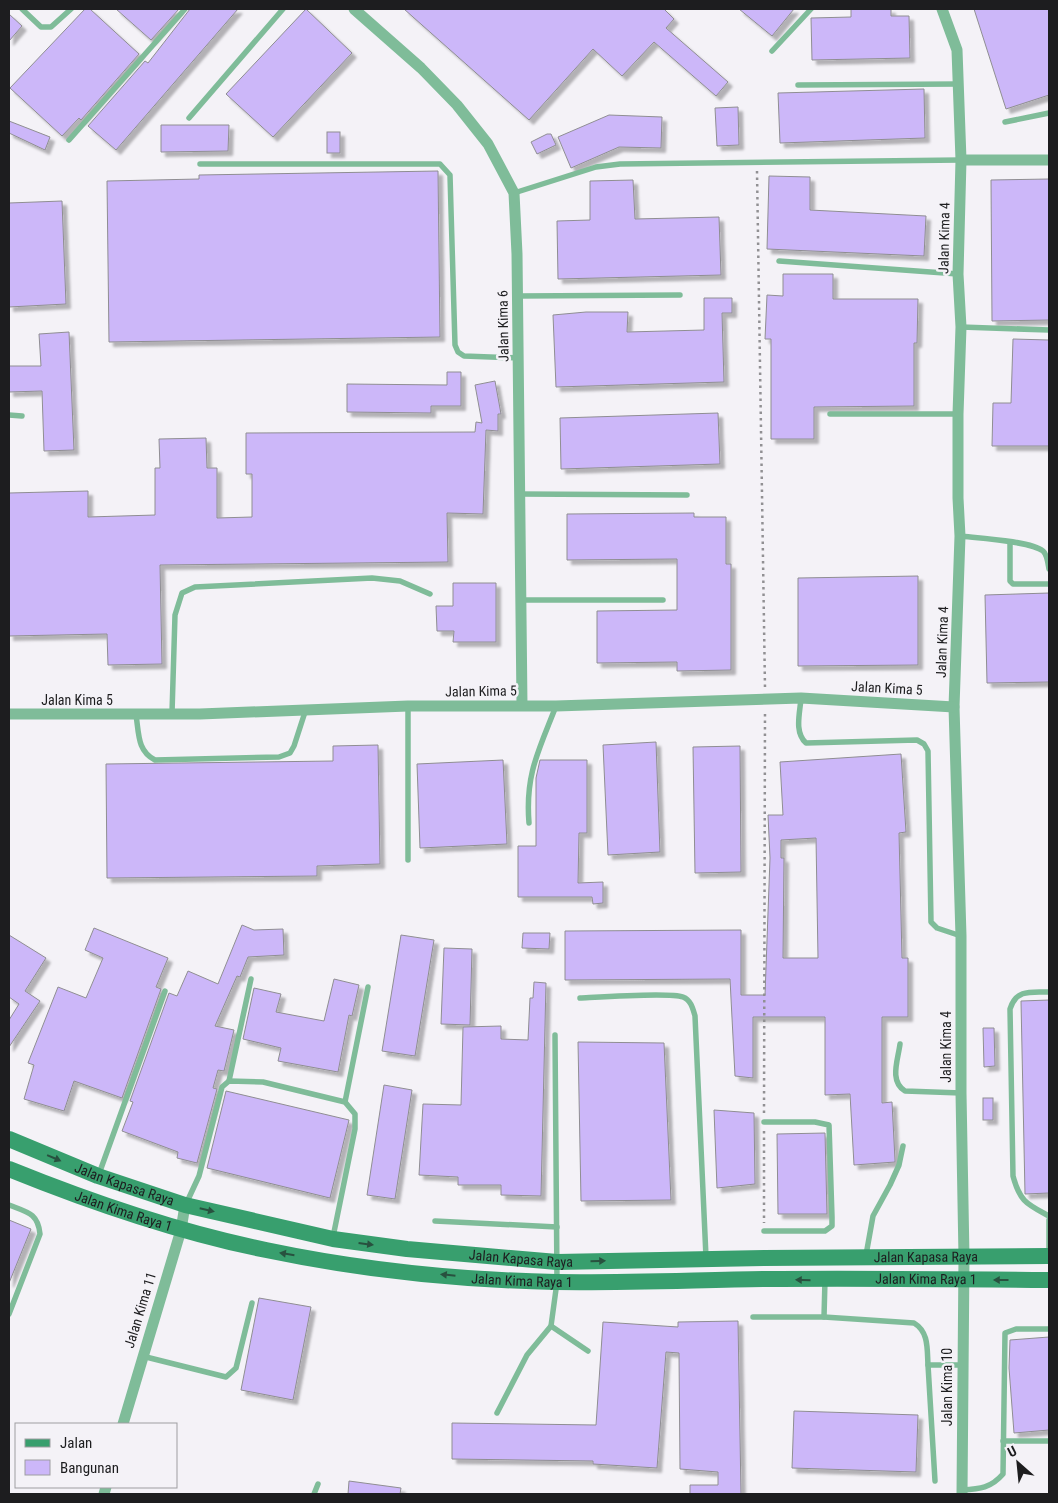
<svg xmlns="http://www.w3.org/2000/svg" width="1058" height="1503" viewBox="0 0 1058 1503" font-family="'Roboto Condensed',sans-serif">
	<defs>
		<filter id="shadow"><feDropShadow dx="4.5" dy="4.5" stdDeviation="1" flood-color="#0004"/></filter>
	</defs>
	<rect width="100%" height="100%" fill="#f4f2f7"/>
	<g fill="#ccb7f9" stroke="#8f8e92" fill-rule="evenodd" filter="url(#shadow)">
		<path d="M85 9H90L139 54 81 120 79 118 62 136 10 88Z"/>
		<path d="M116 9H179L151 40Z"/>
		<path d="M190 9H238L116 150 88 126 145 61 148 63Z"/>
		<path d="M306 9 352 53 273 137 226 94Z"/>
		<path d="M404 9H664L674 19 666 28 728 82 716 96 654 42 622 76 593 49 529 120Z"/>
		<path d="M739 9H794L772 36Z"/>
		<path d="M851 9H891V16H909L910 58 812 60 811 18 851 17Z"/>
		<path d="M974 9H1049V95L1006 109Z"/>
		<path d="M9 14 22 26 9 41Z"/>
		<path d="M924 89 925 138 780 143 778 93Z"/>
		<path d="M738 107 739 145 717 146 715 108Z"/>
		<path d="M609 115 662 117 661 148 619 147 571 168 558 137Z"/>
		<path d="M9 121 50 137 45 150 9 133Z"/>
		<path d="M161 125H229L228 151 161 152Z"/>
		<rect x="327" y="132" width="13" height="21"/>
		<path d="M547 134H551L556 145 537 154 531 142Z"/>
		<path d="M438 171 440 337 109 342 107 181 199 179V175Z"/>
		<path d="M769 176 810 177V210L926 216 924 256 767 249Z"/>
		<path d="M1049 179V320L992 321 991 180Z"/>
		<path d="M633 180 635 219 719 217 721 275 558 279 557 221 590 220V181Z"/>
		<path d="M62 201 66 304 9 307V203Z"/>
		<path d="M783 274H833V299H918L917 343H914V406L814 407V439H771V339H765L767 295 783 296Z"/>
		<path d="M704 298H732V313H722L724 382 556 387 553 315 586 312H628L627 332 704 330Z"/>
		<path d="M69 332 74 450 44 451 42 391 9 392V366H41L39 334Z"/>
		<path d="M1013 339 1049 340V446H992L993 403H1011Z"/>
		<path d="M447 372H461V406H431V413L347 412V384L447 385Z"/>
		<path d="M495 381 501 414H498V431L486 430 483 514 447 513 448 562 160 565 162 664 108 665 107 634 9 636V493L88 491V517L155 515V468H160L159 439 206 438 207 468H217V518L252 517V474H246V433L475 432 476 422 482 423 475 385Z"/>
		<path d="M718 413 720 464 561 469 560 418Z"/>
		<path d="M694 513V517H726V564H731V670L677 671V662L597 663V611L677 610V559L567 560V514Z"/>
		<path d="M918 576V665L798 666V578Z"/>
		<path d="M453 583H496V642H453L454 631H437L436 606H453Z"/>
		<path d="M1049 593V682L987 683 985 595Z"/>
		<path d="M656 742 660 852 608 855 603 745Z"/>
		<path d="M378 745 380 864 317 866V876L107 878 106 764 333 761V746Z"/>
		<path d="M740 746 741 872 695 873 693 747Z"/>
		<path d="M901 754 906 832 899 833 902 958H908V1017H882V1103L892 1102 895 1160V1162L854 1165 850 1094 825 1095V1017H753V1078L735 1076 730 979 565 980V931L741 930V995H765L770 858 768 815H783L780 762ZM816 838 818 958H783L784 858H781V840Z"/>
		<path d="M503 760 507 844 420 848 417 764Z"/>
		<path d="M540 760H587V833H579L578 883 603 882V903L593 904 592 897H518V846H536V778Z"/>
		<path d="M242 925 254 930 283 929 284 955 248 957 240 977 237 976 215 1026 234 1030 224 1071 218 1070 213 1088 217 1089 197 1163 177 1158 178 1152 122 1131 133 1102 130 1101 169 993 177 996 188 971 218 984Z"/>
		<path d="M94 928 168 958 156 987 161 989 122 1098 74 1081 64 1111 24 1099 34 1065 28 1063 58 987 86 998 103 958 85 950Z"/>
		<path d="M523 933H550L549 949 522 948Z"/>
		<path d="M9 935 46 958 25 991 40 1001 9 1047V1020L19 1004 9 997Z"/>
		<path d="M401 935 434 940 415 1056 382 1051Z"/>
		<path d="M444 948 472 949 470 1025 441 1024Z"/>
		<path d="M334 979 359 985 352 1016 349 1015 338 1072 278 1061 281 1048 243 1039 254 988 281 994 276 1012 324 1021Z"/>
		<path d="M534 982 546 983 541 1196 501 1195V1185H458V1177L419 1175 423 1104 461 1105 463 1027 501 1026V1039L528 1040 530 998H533Z"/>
		<path d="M1049 1000V1193L1025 1194 1021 1001Z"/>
		<path d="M983 1028H994L995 1066 984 1067Z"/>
		<path d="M578 1042 664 1043 671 1200 581 1201Z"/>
		<path d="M384 1085 412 1090 395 1199 367 1195Z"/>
		<path d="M226 1091 349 1120 330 1198 207 1168Z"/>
		<rect x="983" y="1098" width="10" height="22"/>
		<path d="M714 1110 754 1113 755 1184 717 1188Z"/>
		<path d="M825 1133 827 1214H778L777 1134Z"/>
		<path d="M9 1220 31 1229 9 1283Z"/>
		<path d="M259 1298 311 1307 293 1400 241 1390Z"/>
		<path d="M738 1321 741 1494H690V1485H718V1472L680 1469 679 1353 666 1352 657 1468 593 1464V1461L452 1459V1423L596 1425 603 1322 678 1327V1322Z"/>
		<path d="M1049 1337V1430L1014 1433 1009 1368 1010 1340Z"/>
		<path d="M794 1411 918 1415 916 1472 792 1468Z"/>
		<path d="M349 1481 401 1488 400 1494H348Z"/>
	</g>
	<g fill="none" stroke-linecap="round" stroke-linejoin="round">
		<g stroke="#919093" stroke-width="2.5" stroke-dasharray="2.5 4" stroke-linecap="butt">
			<path d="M757 171 765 688"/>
			<path d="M764 1113 765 711"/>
			<path d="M764 1131V1223"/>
		</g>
		<g stroke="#7fbc99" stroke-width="5.5">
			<path d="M22 9 41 27H51L71 9"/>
			<path d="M772 51 811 9"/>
			<path d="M798 85 959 84"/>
			<path d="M189 118 283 9"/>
			<path d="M1005 122 1049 113"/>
			<path d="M69 140 185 9"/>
			<path d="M200 164H440L450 175 455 345 458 352 464 356 519 358"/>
			<path d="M514 193 596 167 620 164 961 160"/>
			<path d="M779 261 958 274"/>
			<path d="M518 296 680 295"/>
			<path d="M961 327 1049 330"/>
			<path d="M830 414H958"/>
			<path d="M9 415 22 416"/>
			<path d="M519 494 687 495"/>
			<path d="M960 536C977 538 1031 541 1043 551 1047 554 1048 563 1049 569"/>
			<path d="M1010 542V581L1013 584H1049"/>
			<path d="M520 600H663"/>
			<path d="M801 698C800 713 794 732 806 743L917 740 924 744 928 751 931 922 937 928 961 936"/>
			<path d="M172 713 175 615 182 593 195 587 372 578 400 581 430 594"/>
			<path d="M136 715C139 733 137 751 155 760L279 757 290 753 294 746 306 709"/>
			<path d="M529 823C525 774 539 750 556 706"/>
			<path d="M408 860V706"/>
			<path d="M1049 992C1031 992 1016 989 1010 1009L1013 1176C1020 1202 1027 1204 1049 1216"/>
			<path d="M580 998C599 997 670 992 683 997 691 1000 693 1009 695 1016L706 1257"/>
			<path d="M900 1044C898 1060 889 1081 905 1091L961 1093"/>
			<path d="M229 1081 251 979"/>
			<path d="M345 1102 368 987"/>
			<path d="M764 1122H815L829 1125 832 1217V1226L825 1231H764"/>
			<path d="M99 1174 165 991"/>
			<path d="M186 1204 199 1176 222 1087 229 1081 263 1082 345 1102 355 1114V1129L333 1237"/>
			<path d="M9 1205C27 1212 38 1213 40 1234L9 1314"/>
			<path d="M435 1221 557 1227"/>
			<path d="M1049 1254V1220"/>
			<path d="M866 1255 873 1216 890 1185 899 1165 903 1146"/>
			<path d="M753 1317H824L914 1323C929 1332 927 1349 928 1365"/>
			<path d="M824 1317 825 1280"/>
			<path d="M551 1326 588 1351"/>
			<path d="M142 1356 226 1377 236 1368 252 1303"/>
			<path d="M497 1413 527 1355 551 1326 557 1282 555 1035"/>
			<path d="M1003 1441H1049"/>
			<path d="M935 1481 928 1365H962"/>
			<path d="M962 1490C980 1489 991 1488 1003 1474L1005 1333 1016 1329H1049"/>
			<path d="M314 1494 318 1484"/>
		</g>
		<g stroke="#7fbc99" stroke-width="11">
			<path d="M354 9 421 68 457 105 488 144 514 193 517 254 522 705"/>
			<path d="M942 9 957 50 961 160 958 274 961 327 958 414V498L960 536 954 707 961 936V1093L964 1257 962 1494"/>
			<path d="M961 160H1049"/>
			<path d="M9 714H200L408 706H556L801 698 954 707"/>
			<path d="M123 1424 181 1230 185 1205"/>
			<path d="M104 1494 106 1487"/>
		</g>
		<g stroke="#389f6e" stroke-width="16">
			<path id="s1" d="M9 1139 98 1176 185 1205 333 1239 407 1249 557 1262 764 1258 1049 1256"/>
			<path id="s2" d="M9 1169C93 1203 177 1232 266 1250 361 1270 460 1280 556 1282 625 1283 694 1280 763 1279 858 1278 954 1279 1049 1280"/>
		</g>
	</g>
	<defs><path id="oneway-solid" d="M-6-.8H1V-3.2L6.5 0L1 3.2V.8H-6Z" transform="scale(1.25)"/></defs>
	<g fill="#28513f">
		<use href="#oneway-solid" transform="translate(54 1158) rotate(23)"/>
		<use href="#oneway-solid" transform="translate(207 1210) rotate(13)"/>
		<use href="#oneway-solid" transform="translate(366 1244) rotate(7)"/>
		<use href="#oneway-solid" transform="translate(287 1254) rotate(-171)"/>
		<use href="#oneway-solid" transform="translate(598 1261) rotate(-1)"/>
		<use href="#oneway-solid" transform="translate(448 1275) rotate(-174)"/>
		<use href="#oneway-solid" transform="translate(803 1280) rotate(-179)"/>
		<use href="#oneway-solid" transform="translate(1001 1280) rotate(-180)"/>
	</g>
	<g text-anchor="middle" stroke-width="5" stroke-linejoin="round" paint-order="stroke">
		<g font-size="14" fill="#1d1d1f" stroke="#f4f2f7">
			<text transform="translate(944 238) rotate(-89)" y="5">Jalan Kima 4</text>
			<text transform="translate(503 326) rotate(-91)" y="5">Jalan Kima 6</text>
			<text transform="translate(942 642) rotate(-88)" y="5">Jalan Kima 4</text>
			<text transform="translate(887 688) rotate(3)" y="5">Jalan Kima 5</text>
			<text transform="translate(481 691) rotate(-1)" y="5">Jalan Kima 5</text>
			<text x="77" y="705">Jalan Kima 5</text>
			<text transform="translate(946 1047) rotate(-90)" y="5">Jalan Kima 4</text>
			<text dy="5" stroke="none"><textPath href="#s1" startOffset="124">Jalan Kapasa Raya</textPath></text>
			<text dy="5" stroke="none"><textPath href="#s2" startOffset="122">Jalan Kima Raya 1</textPath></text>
			<text dy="5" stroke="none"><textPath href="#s1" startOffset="934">Jalan Kapasa Raya</textPath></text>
			<text dy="5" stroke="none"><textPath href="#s1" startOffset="529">Jalan Kapasa Raya</textPath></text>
			<text dy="5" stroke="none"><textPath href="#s2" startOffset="528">Jalan Kima Raya 1</textPath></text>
			<text dy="5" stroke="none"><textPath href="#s2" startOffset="932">Jalan Kima Raya 1</textPath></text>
			<text transform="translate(140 1310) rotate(-73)" y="5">Jalan Kima 11</text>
			<text transform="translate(947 1387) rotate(-90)" y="5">Jalan Kima 10</text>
		</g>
	</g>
	<rect width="1058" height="1503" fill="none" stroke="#1d1d1f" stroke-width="20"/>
	<rect x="15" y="1423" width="162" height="65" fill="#f4f2f7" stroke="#9e9da1"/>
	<rect x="25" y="1439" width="25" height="8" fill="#389f6e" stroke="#9e9da1"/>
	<text x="60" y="1448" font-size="15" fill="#1d1d1f">Jalan</text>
	<rect x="25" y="1460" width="25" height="15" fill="#ccb7f9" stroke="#9e9da1"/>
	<text x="60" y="1473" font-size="15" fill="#1d1d1f">Bangunan</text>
	<g transform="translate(1018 1463) rotate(333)" stroke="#f4f2f7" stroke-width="4" paint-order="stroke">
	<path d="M0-4L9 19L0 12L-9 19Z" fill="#1d1d1f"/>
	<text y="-8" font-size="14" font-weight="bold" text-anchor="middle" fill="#1d1d1f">U</text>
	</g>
</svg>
